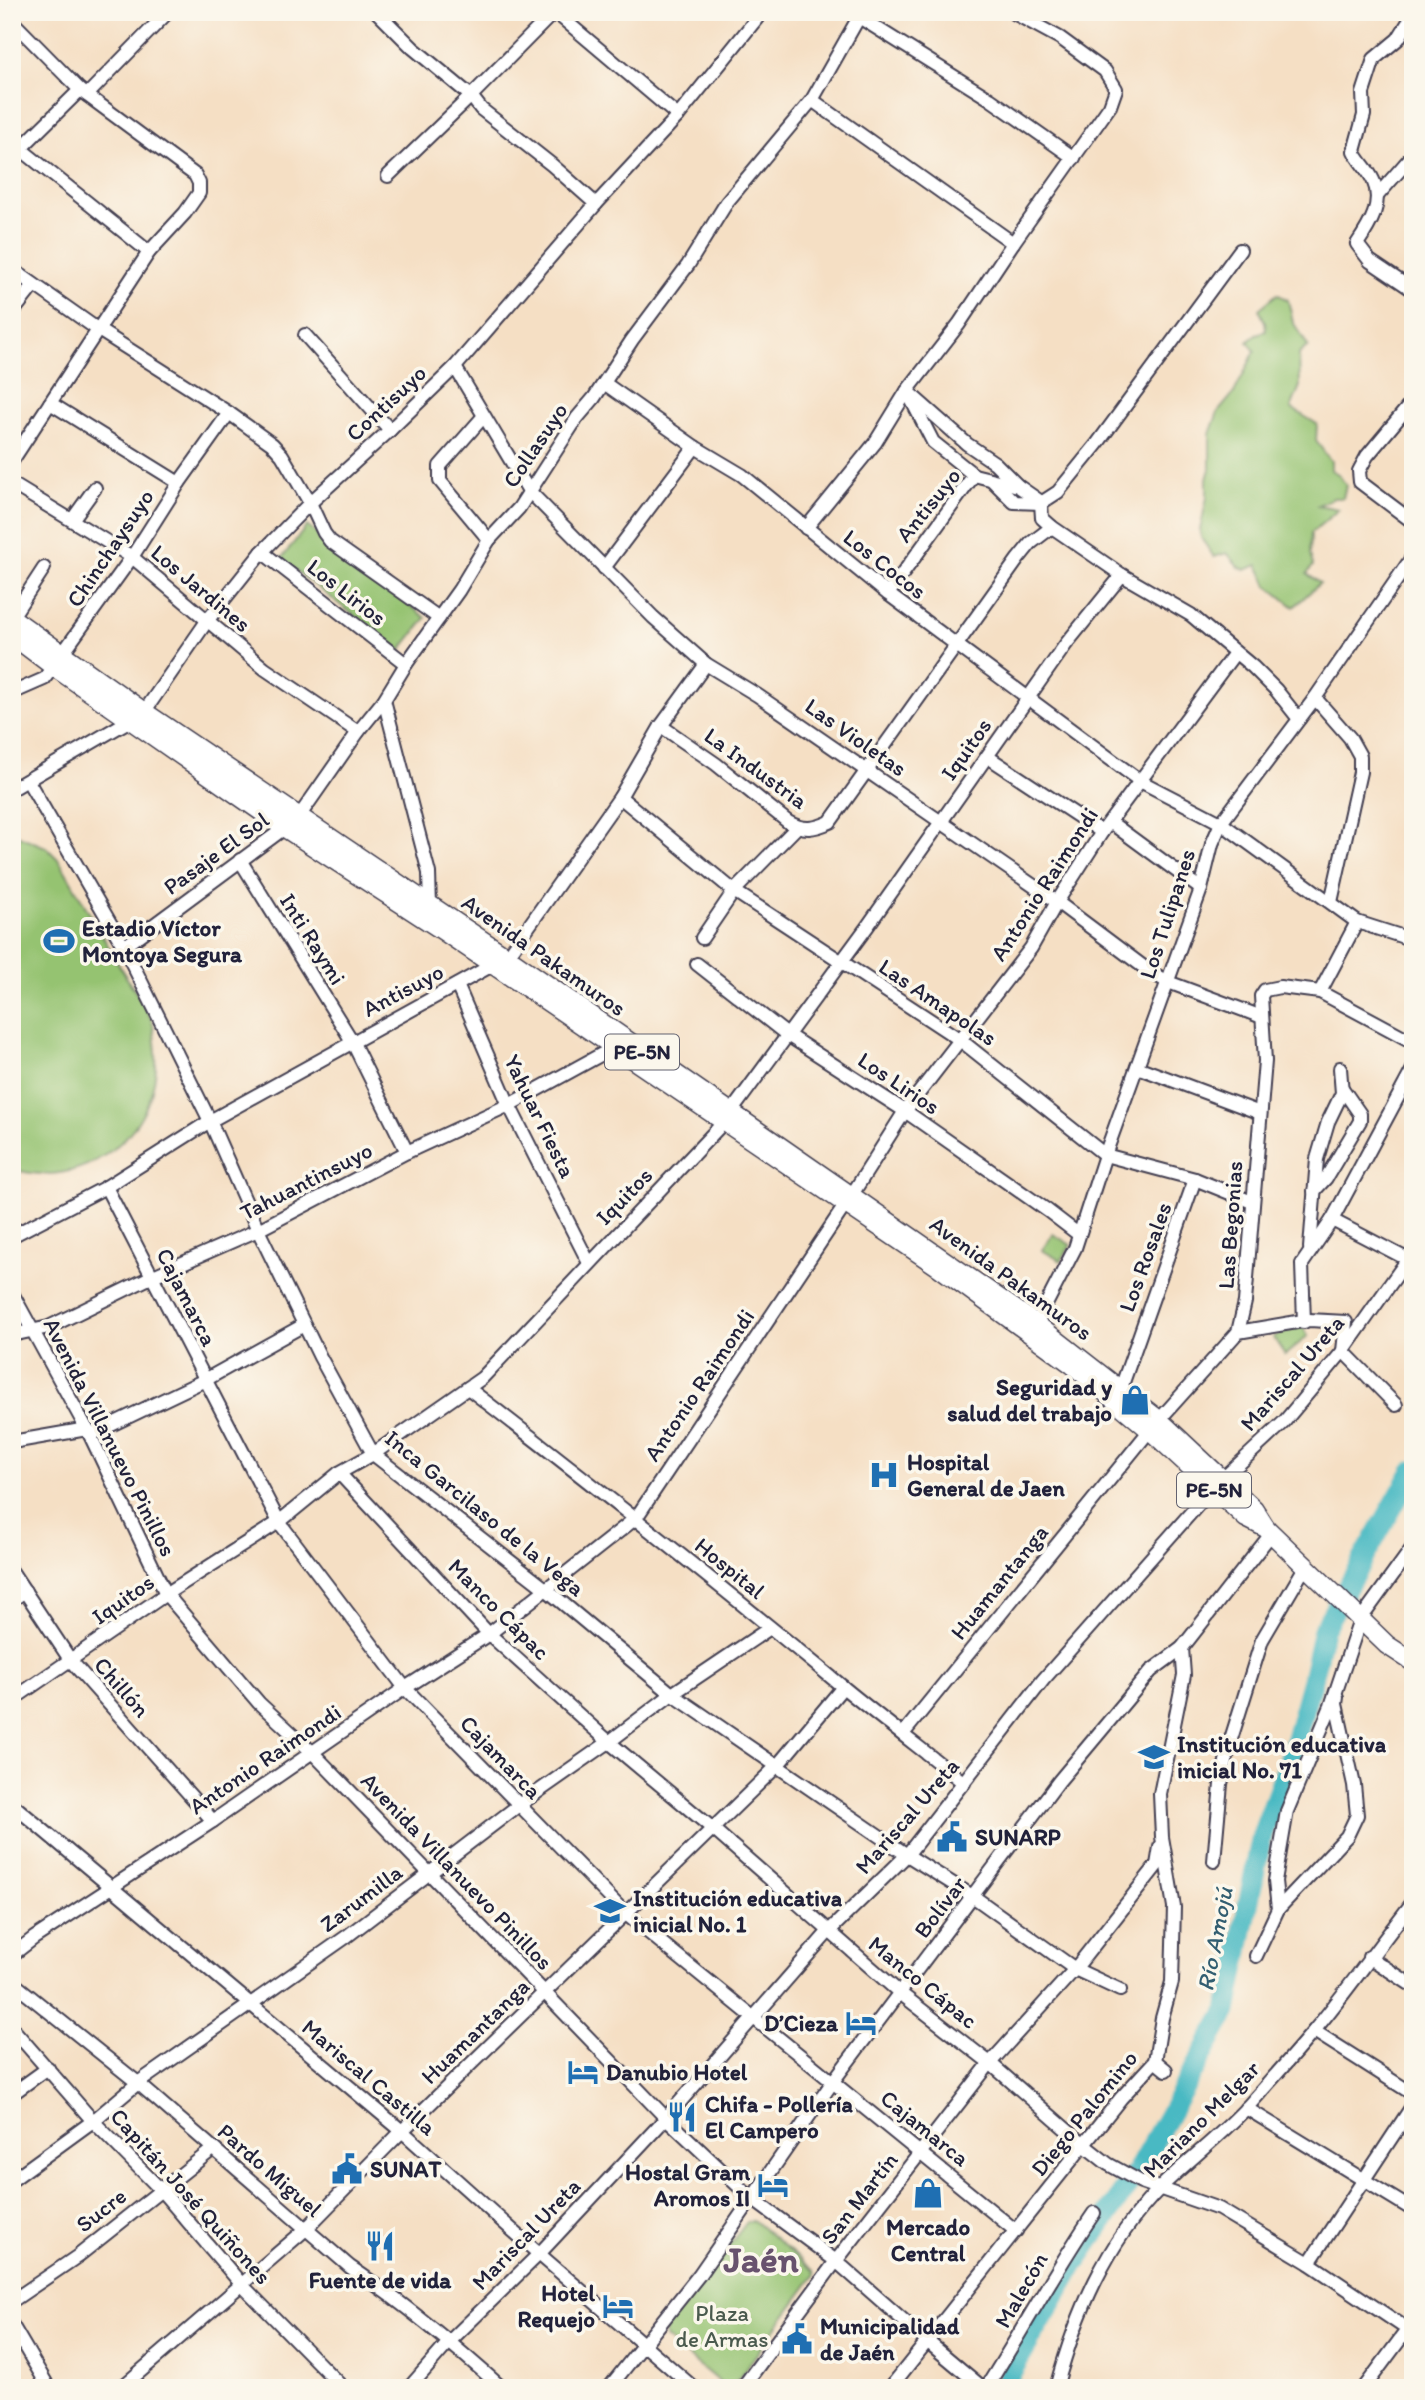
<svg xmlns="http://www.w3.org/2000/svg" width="1425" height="2400" viewBox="0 0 1425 2400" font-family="Itim,sans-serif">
	<rect width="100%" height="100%" fill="#fbf7ec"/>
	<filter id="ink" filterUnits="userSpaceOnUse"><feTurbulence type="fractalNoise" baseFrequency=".0143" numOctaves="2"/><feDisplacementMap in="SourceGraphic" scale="14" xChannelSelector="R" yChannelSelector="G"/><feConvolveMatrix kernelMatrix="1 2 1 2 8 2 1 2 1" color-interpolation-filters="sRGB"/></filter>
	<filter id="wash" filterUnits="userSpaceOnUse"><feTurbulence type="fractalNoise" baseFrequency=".00686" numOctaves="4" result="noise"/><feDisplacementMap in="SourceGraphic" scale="28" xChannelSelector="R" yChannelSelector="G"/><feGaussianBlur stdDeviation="1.57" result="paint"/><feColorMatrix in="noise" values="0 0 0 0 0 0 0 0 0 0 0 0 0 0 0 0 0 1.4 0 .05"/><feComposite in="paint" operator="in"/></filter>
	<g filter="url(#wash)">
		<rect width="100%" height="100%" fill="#f5dfc4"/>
		<g fill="#95c371" stroke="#5c7256" stroke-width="2">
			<path d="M1277 294 1288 300 1293 322 1308 346 1299 354 1300 386 1291 408 1317 424 1316 441 1331 461V470L1338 474 1346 485 1343 498H1333L1318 505 1339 509 1311 533 1310 554 1313 566 1307 574 1320 583 1294 607 1268 586 1258 565 1245 570 1239 567 1227 553 1214 557 1201 538 1200 530 1207 497V479L1210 469V434L1218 412 1234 393 1255 351 1248 342 1256 334 1266 331 1265 322 1259 309Z"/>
			<path d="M307 526 426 618 400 651 281 559Z"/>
			<path d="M12 833 46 847 59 860C80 897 101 933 122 970 132 987 145 1004 152 1021 154 1027 154 1035 155 1042 161 1084 145 1124 112 1150 82 1173 49 1180 12 1169Z"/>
			<path d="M1053 1234 1071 1245 1061 1261 1042 1250Z"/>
			<path d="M1302 1326 1308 1336 1285 1355 1273 1337Z"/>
			<path d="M753 2220 814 2271 815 2275 733 2386 725 2387 665 2337V2328L747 2222Z"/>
		</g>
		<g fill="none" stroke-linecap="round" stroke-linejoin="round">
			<path stroke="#4ab9c3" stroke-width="21" d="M1002 2388 1075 2263 1136 2173 1227 2011 1262 1835 1292 1753 1312 1680 1323 1630 1413 1471"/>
		</g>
	</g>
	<g filter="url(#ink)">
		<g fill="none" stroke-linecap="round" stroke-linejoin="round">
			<g stroke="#423e50" stroke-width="16">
				<g id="minor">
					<path d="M377 12 413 48 471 96 388 176"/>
					<path d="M554 12 471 96 481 109 552 165 596 204"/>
					<path d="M555 12 678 116"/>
					<path d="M1413 15 1398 39 1374 59 1363 93 1364 115 1354 151C1359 162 1368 169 1373 180 1384 203 1370 225 1357 244L1370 261 1413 290"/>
					<path d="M859 17 990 99 1074 158"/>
					<path d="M12 21 80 90 12 157"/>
					<path d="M87 95 168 12"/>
					<path d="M812 100 1013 243"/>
					<path d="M12 142 149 252"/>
					<path d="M1377 196 1413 155"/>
					<path d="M12 269 97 329 229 413 272 444 282 455 310 503 324 533 330 541 439 618"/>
					<path d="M12 313 34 285"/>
					<path d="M305 335 390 430"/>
					<path d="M455 367 529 491 653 617 706 664 757 695 1057 902 1149 971 1168 982 1262 1017"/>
					<path d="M604 383 695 447 742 475 888 594 1140 781 1221 823 1357 922 1413 940"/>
					<path d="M907 391 967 444 995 463 1018 486 1041 502"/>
					<path d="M910 397 933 442 974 475"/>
					<path d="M1413 401 1367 456 1359 471 1360 482 1413 522"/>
					<path d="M50 403 179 483"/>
					<path d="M483 417 440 466V481L489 540"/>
					<path d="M12 461 149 252 185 213 199 193V183L195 175 80 90"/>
					<path d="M993 481 1014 502 1041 503 1058 492 1097 444 1240 250"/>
					<path d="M12 484 132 557 265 669 358 732"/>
					<path d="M1041 503 1042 518 1052 527 1122 575 1191 615 1253 667 1276 690 1299 719"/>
					<path d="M72 520 95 488"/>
					<path d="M806 528 875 443 907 391 959 324 1013 243 1110 106 1116 89 1105 71 1060 38 1012 12"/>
					<path d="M262 552 406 664"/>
					<path d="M604 568 695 447"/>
					<path d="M888 594 974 475 1018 486"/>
					<path d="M12 617 44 568"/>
					<path d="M12 693 44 679 132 557 179 483 229 413"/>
					<path d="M1315 698 1350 738 1360 756V772L1331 902"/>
					<path d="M384 700 429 873 430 907"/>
					<path d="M661 726 716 764 788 822C804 831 814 829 830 822L1018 559 1031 543 1052 527"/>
					<path d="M988 757 1102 832"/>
					<path d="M28 781 124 947 210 1121 258 1230 320 1357 373 1454 547 1590 672 1694 907 1855 974 1897 1075 1969 1120 1990"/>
					<path d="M12 789 144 712 207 621 262 552 310 503 390 430 455 367 596 204 678 116 762 12"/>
					<path d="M620 797 734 891 959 1039 1105 1155 1195 1179 1252 1202"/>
					<path d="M1110 822 1201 889"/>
					<path d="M240 860 352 1041 407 1152"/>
					<path d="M702 938 734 891 797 827"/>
					<path d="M124 947 298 818 358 732 384 700 406 664 459 590 489 540 519 508 577 418 594 398 632 340 688 265 727 202 812 100 859 17V12"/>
					<path d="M697 964 786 1034 905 1111 1048 1211 1078 1234"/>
					<path d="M457 985 509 1105 589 1263"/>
					<path d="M1320 992 1357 922"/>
					<path d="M1137 1067 1260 1113"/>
					<path d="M106 1187 279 1522 405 1688 626 1914 1016 2231"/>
					<path d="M1314 1191 1326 1178 1360 1121V1114L1342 1088"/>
					<path d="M1332 1220 1407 1259"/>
					<path d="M12 1236 106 1187 210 1121 507 957 620 797 661 726 706 664"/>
					<path d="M1310 1248 1317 1159 1328 1122 1342 1093 1340 1068"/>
					<path d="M12 1293 90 1435 166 1594 259 1703 312 1752 666 2118 751 2198 836 2261 927 2341 983 2388"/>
					<path d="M1304 1322 1302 1264 1332 1220 1413 1069"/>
					<path d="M1036 1324 1075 1248 1105 1155 1201 889 1212 844 1221 823 1315 698 1413 556"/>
					<path d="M1238 1332 1309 1320 1346 1322 1343 1351 1396 1405"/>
					<path d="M12 1335 49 1327 153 1276 258 1230 407 1152 509 1105 613 1048"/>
					<path d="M468 1388C595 1486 720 1585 843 1687 883 1720 924 1751 964 1783"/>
					<path d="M1121 1388 1195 1179"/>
					<path d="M90 1435 205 1380 304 1325"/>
					<path d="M12 1442 87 1429"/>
					<path d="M339 1473 489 1634 609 1742 713 1829 900 1993 990 2063 1084 2145 1108 2164 1141 2182 1219 2209 1309 2263 1413 2333"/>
					<path d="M12 1572 71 1661 213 1821"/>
					<path d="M12 1600 25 1591"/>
					<path d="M12 1700 166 1594 279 1522 339 1473 373 1454 482 1378 723 1123 867 927 1066 644 1122 575"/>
					<path d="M903 1734 1150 1430 1238 1332 1245 1302 1265 1061 1261 996 1265 990 1280 987 1320 992 1413 1042"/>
					<path d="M12 1804 402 2131 539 2254 694 2388"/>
					<path d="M1214 1861 1221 1784 1231 1739 1262 1640 1305 1567"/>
					<path d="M1278 1909 1275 1881 1287 1811 1331 1706 1360 1620 1413 1547"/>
					<path d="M12 1955 34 1938 213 1821 405 1688 489 1634 636 1518 846 1204 905 1111 1031 948 1057 902 1102 832 1235 653"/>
					<path d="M1256 1956 1278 1909 1347 1836 1357 1815 1354 1785 1336 1704 1337 1697"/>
					<path d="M1369 1957 1413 1986"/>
					<path d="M12 1982 138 2083 350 2267C404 2303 453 2344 502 2388"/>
					<path d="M12 2028 93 2121 161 2190 243 2286 343 2388"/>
					<path d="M1314 2031 1413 2094"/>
					<path d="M1155 2061 1166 2070"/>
					<path d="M12 2094 48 2068"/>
					<path d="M1246 2108 1413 2210"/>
					<path d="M12 2180 93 2121 138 2083 346 1937 519 1805 609 1742 672 1694 770 1628"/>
					<path d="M1309 2263 1413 2105"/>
					<path d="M12 2301 78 2256 213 2149"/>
					<path d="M12 2325 49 2388"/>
					<path d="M121 2388 306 2229 402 2131 777 1766 843 1687"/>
					<path d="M409 2388 450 2341 539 2254 666 2118 829 1931 907 1855 1043 1680 1212 1489 1284 1422 1343 1351 1413 1252"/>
					<path d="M609 2388 699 2275 834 2080 1059 1781 1151 1671 1182 1648 1271 1534"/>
					<path d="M742 2388 836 2261 990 2063 1075 1969 1157 1865 1160 1847"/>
					<path d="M890 2388 1121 2098 1155 2061 1162 2018 1172 1982 1174 1907 1162 1837 1160 1794 1184 1675 1182 1648"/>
					<path d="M986 2388C1023 2330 1055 2270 1094 2213"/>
					<path d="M1056 2388C1076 2314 1106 2243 1160 2188 1189 2159 1223 2134 1250 2104 1271 2080 1292 2057 1313 2032 1348 1990 1379 1945 1413 1902"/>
					<path d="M1364 2388 1413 2322"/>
				</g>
			</g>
			<g stroke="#423e50" stroke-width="21">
				<g id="highway">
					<path d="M12 618 144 712 507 957 1036 1324 1159 1420 1254 1509 1266 1528 1246 1518 1150 1430 1073 1365 939 1267 442 930 285 828 53 666 12 635"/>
					<path d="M1266 1528 1387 1645 1413 1662"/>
				</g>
			</g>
			<use href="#minor" stroke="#fff" stroke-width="12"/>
			<use href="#highway" stroke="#fff" stroke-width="18"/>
		</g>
	</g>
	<defs>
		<g id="stadium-bare" transform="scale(2.415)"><path d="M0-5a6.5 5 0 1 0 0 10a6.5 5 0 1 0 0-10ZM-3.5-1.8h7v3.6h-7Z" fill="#1f6fb2" stroke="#fbf7ec" stroke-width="2.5" paint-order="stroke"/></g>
		<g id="shop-bare" transform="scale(2.415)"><path d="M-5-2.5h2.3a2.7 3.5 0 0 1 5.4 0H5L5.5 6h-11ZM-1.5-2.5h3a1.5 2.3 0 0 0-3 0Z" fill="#1f6fb2" stroke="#fbf7ec" stroke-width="2.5" paint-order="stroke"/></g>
		<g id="hospital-bare" transform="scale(2.415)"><path d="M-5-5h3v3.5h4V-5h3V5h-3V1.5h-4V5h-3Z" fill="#1f6fb2" stroke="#fbf7ec" stroke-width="2.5" paint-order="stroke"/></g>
		<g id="school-bare" transform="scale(2.415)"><path d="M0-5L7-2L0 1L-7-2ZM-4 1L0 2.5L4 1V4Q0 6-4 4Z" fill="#1f6fb2" stroke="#fbf7ec" stroke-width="2.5" paint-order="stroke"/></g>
		<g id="civic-bare" transform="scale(2.415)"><path d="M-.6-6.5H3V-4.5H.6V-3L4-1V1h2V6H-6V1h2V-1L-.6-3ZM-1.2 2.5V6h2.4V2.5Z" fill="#1f6fb2" stroke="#fbf7ec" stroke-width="2.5" paint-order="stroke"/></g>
		<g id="hotel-bare" transform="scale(2.415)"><path d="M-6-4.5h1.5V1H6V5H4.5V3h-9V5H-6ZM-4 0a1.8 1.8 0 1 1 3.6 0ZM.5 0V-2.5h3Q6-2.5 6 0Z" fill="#1f6fb2" stroke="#fbf7ec" stroke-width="2.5" paint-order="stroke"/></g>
		<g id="restaurant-bare" transform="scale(2.415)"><path d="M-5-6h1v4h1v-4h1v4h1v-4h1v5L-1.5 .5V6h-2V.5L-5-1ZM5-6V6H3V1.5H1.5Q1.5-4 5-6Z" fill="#1f6fb2" stroke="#fbf7ec" stroke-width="2.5" paint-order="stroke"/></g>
	</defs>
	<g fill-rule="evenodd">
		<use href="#stadium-bare" x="59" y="941"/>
		<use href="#shop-bare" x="1135" y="1400"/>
		<use href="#hospital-bare" x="884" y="1475"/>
		<use href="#school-bare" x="1154" y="1757"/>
		<use href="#civic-bare" x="952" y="1837"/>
		<use href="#school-bare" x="610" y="1911"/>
		<use href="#hotel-bare" x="861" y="2023"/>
		<use href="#hotel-bare" x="583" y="2072"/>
		<use href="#restaurant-bare" x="682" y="2117"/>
		<use href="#civic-bare" x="347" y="2169"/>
		<use href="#hotel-bare" x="773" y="2185"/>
		<use href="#shop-bare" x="928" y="2193"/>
		<use href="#restaurant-bare" x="380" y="2246"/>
		<use href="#hotel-bare" x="618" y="2306"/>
		<use href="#civic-bare" x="797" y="2339"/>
	</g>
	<g text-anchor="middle" stroke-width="7" stroke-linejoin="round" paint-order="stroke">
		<g fill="#fbf7ec" stroke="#636270" stroke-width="2">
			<rect x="605" y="1034.5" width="74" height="35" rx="5"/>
			<rect x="1177" y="1472.5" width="74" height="35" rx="5"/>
		</g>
		<g font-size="21" font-weight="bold" fill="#22223b">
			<text x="642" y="1059">PE-5N</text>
			<text x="1214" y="1497">PE-5N</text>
		</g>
		<g font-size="23" fill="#22223b" stroke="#fbf7ec">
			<text transform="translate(386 403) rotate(-43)" y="8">Contisuyo</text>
			<text transform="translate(535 445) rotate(-56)" y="8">Collasuyo</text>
			<text transform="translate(928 505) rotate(-51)" y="8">Antisuyo</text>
			<text transform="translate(110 548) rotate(-56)" y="8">Chinchaysuyo</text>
			<text transform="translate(885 564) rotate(38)" y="8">Los Cocos</text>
			<text transform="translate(201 588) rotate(40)" y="8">Los Jardines</text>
			<text transform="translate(347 592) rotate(38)" y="8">Los Lirios</text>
			<text transform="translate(856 737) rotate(35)" y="8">Las Violetas</text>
			<text transform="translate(966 749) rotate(-55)" y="8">Iquitos</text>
			<text transform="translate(756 768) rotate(36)" y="8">La Industria</text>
			<text transform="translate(216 853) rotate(-36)" y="8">Pasaje El Sol</text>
			<text transform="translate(1044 884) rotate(-57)" y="8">Antonio Raimondi</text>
			<text transform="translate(1167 914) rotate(-72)" y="8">Los Tulipanes</text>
			<text transform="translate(313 939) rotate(58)" y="8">Inti Raymi</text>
			<text transform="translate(544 955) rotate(35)" y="8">Avenida Pakamuros</text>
			<text transform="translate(403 990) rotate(-28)" y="8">Antisuyo</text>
			<text transform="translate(938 1002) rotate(34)" y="8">Las Amapolas</text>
			<text transform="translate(899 1083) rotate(34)" y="8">Los Lirios</text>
			<text transform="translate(540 1116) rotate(64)" y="8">Yahuar Fiesta</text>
			<text transform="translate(306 1181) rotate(-27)" y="8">Tahuantinsuyo</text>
			<text transform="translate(624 1196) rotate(-46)" y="8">Iquitos</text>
			<text transform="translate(1230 1225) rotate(-86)" y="8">Las Begonias</text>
			<text transform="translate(1145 1257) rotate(-70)" y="8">Los Rosales</text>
			<text transform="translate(1011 1278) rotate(36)" y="8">Avenida Pakamuros</text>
			<text transform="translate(187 1297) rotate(63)" y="8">Cajamarca</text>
			<text transform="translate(1292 1373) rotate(-49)" y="8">Mariscal Ureta</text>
			<text transform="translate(699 1385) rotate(-56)" y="8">Antonio Raimondi</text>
			<text transform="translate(110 1437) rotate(63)" y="8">Avenida Villanuevo Pinillos</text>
			<text transform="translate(485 1513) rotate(39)" y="8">Inca Garcilaso de la Vega</text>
			<text transform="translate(730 1568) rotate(39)" y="8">Hospital</text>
			<text transform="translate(999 1582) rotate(-51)" y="8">Huamantanga</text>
			<text transform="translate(123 1599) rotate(-35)" y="8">Iquitos</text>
			<text transform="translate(499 1609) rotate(45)" y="8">Manco Cápac</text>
			<text transform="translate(122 1687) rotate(49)" y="8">Chillón</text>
			<text transform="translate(501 1757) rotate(46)" y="8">Cajamarca</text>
			<text transform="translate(265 1759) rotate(-34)" y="8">Antonio Raimondi</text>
			<text transform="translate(907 1816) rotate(-49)" y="8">Mariscal Ureta</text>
			<text transform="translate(457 1871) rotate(46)" y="8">Avenida Villanuevo Pinillos</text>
			<text transform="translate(361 1898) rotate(-37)" y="8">Zarumilla</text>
			<text transform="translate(940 1907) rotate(-53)" y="8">Bolívar</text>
			<text transform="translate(923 1982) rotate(39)" y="8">Manco Cápac</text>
			<text transform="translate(475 2031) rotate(-44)" y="8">Huamantanga</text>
			<text transform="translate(369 2077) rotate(40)" y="8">Mariscal Castilla</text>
			<text transform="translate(1084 2113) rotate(-51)" y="8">Diego Palomino</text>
			<text transform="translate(1201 2119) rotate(-45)" y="8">Mariano Melgar</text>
			<text transform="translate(925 2128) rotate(39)" y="8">Cajamarca</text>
			<text transform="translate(270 2170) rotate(41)" y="8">Pardo Miguel</text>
			<text transform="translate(191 2196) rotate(48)" y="8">Capitán José Quiñones</text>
			<text transform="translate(859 2198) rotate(-52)" y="8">San Martín</text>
			<text transform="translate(101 2210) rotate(-38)" y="8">Sucre</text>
			<text transform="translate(526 2234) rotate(-46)" y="8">Mariscal Ureta</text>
			<text transform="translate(1021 2290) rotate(-60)" y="8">Malecón</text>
		</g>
		<g font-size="23" font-weight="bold" fill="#22223b" stroke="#fbf7ec" text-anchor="start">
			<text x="82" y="936">Estadio Víctor<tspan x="82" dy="26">Montoya Segura</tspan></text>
			<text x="1112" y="1395" text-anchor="end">Seguridad y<tspan x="1112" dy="26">salud del trabajo</tspan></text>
			<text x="907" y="1470">Hospital<tspan x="907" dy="26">General de Jaen</tspan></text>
			<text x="1177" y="1752">Institución educativa<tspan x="1177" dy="26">inicial No. 71</tspan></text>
			<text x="975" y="1845">SUNARP</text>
			<text x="633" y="1906">Institución educativa<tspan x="633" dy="26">inicial No. 1</tspan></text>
			<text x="838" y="2031" text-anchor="end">D’Cieza</text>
			<text x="606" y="2080">Danubio Hotel</text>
			<text x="705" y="2112">Chifa - Pollería<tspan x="705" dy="26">El Campero</tspan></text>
			<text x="370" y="2177">SUNAT</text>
			<text x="750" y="2180" text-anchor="end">Hostal Gram<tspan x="750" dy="26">Aromos II</tspan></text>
			<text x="928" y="2235" text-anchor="middle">Mercado<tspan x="928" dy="26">Central</tspan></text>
			<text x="380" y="2288" text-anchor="middle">Fuente de vida</text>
			<text x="595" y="2301" text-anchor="end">Hotel<tspan x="595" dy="26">Requejo</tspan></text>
			<text x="820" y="2334">Municipalidad<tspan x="820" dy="26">de Jaén</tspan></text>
		</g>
		<g font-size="23" fill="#4a5a4e" stroke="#fbf7ec">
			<text x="722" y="2321">Plaza<tspan x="722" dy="26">de Armas</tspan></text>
		</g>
		<g font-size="24" font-style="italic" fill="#325e71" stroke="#fbf7ec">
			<text transform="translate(1215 1939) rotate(-79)" y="8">Río Amojú</text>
		</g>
		<g font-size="37" font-weight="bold" fill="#68526e" stroke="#fbf7ec">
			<text x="761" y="2272">Jaén</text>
		</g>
	</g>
	<rect width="1425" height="2400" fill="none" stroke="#fbf7ec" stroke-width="42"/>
</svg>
